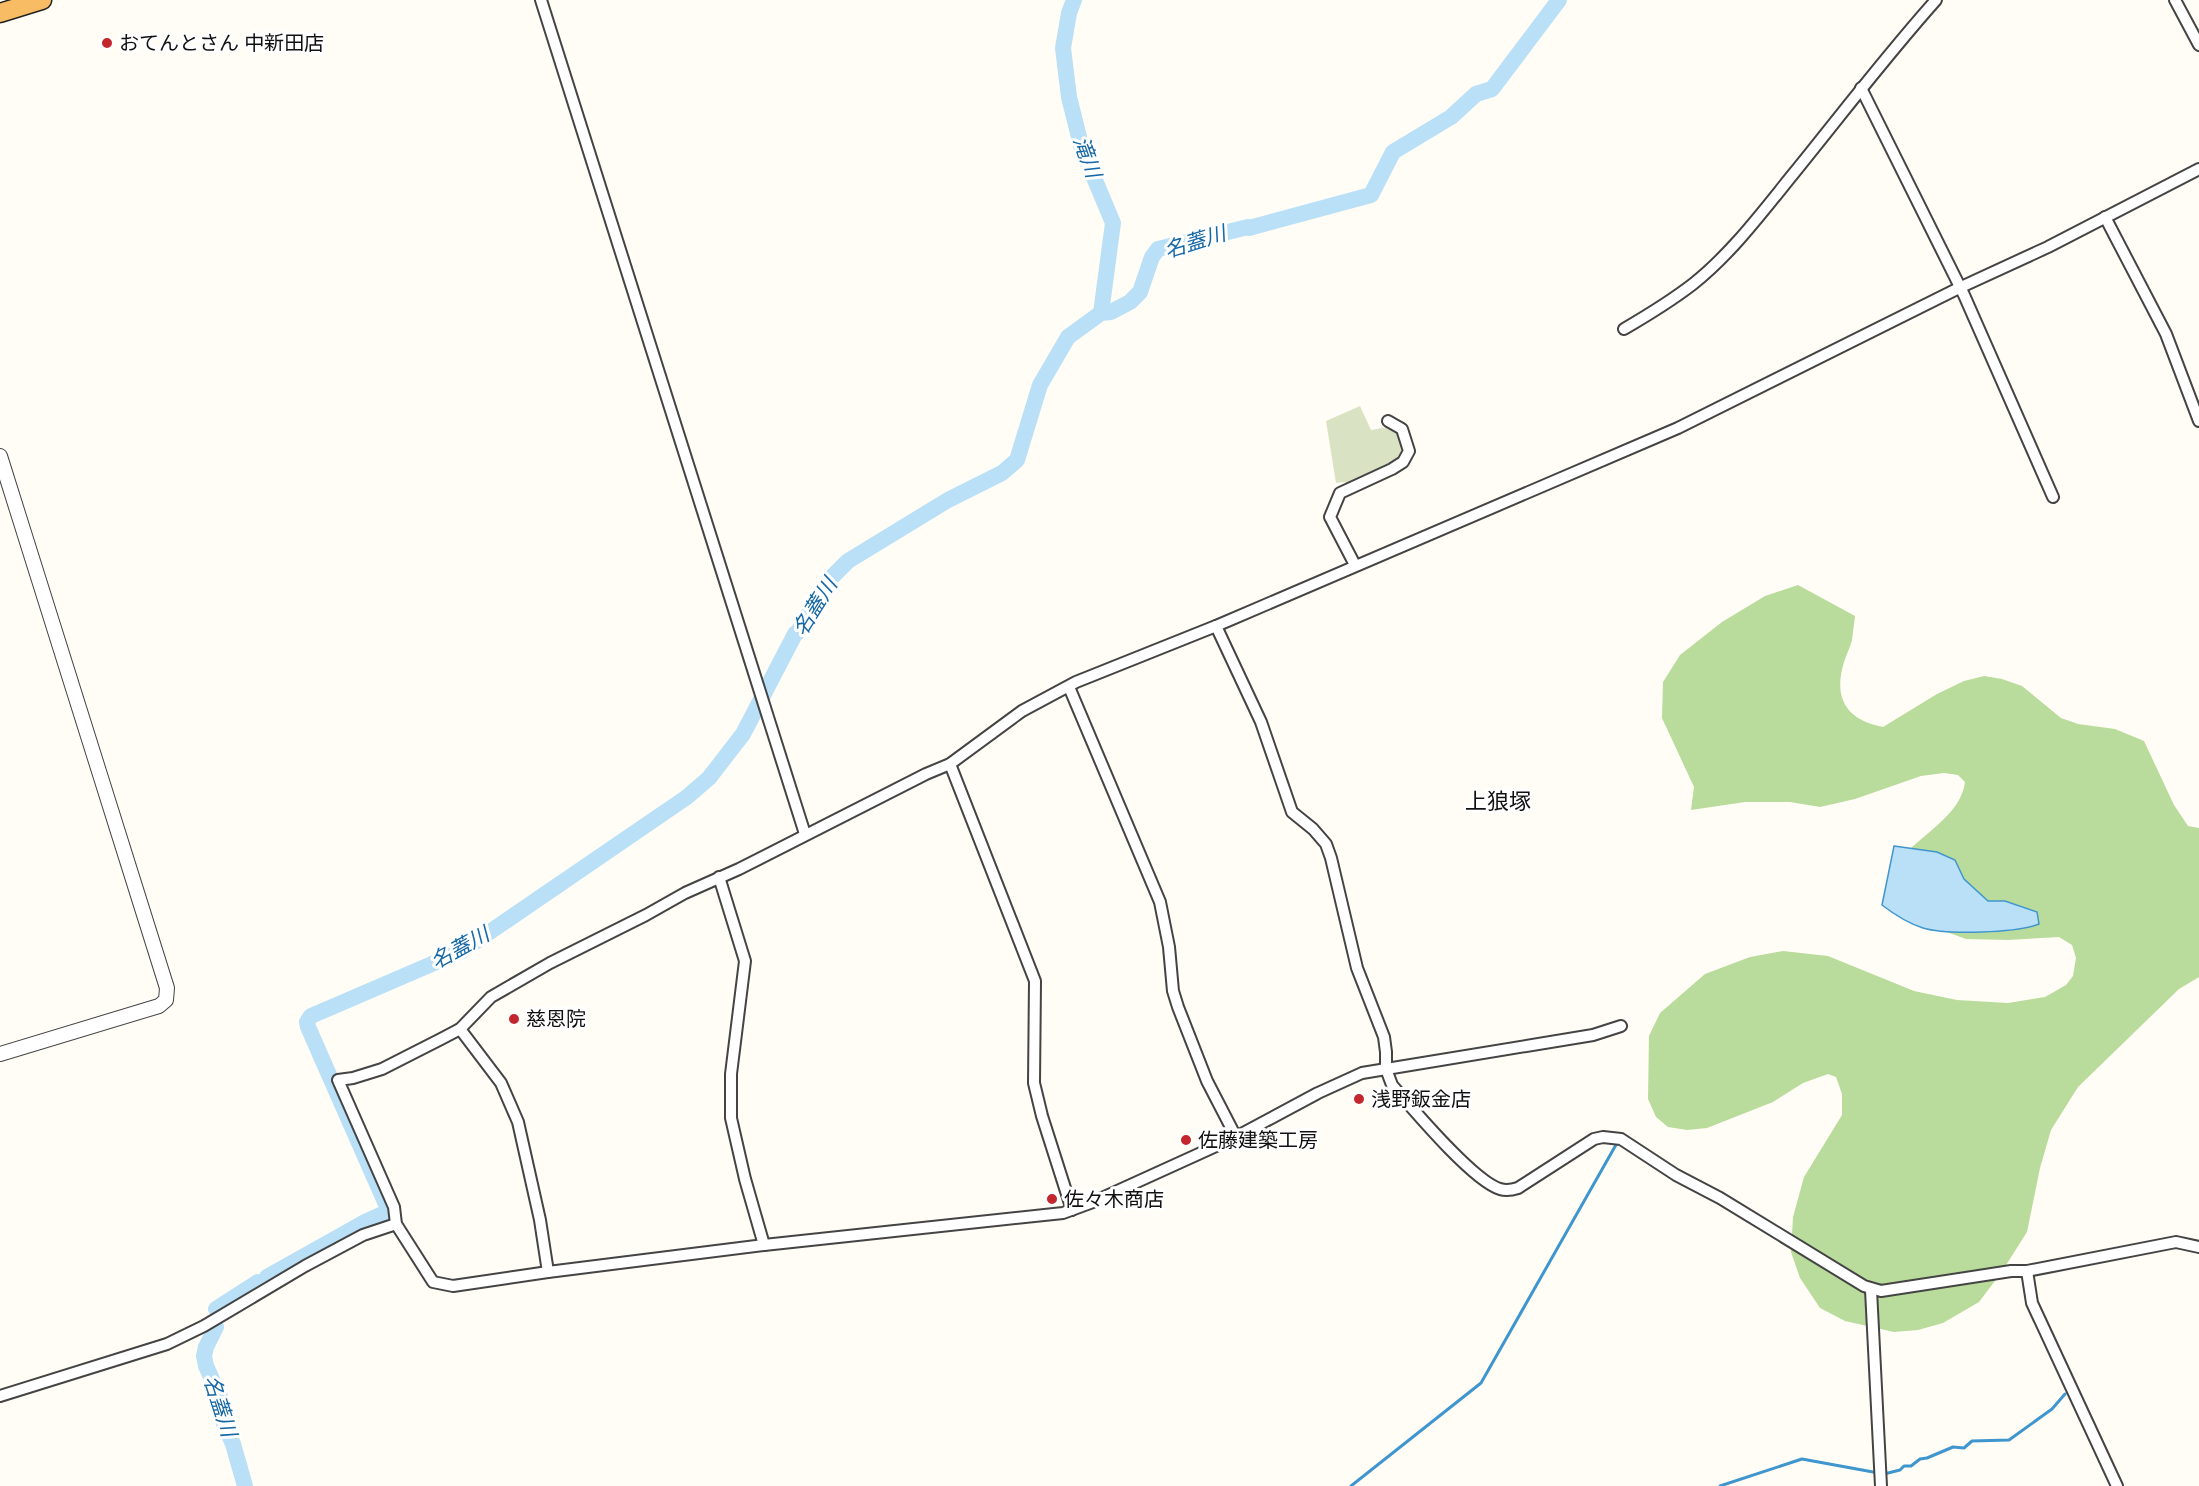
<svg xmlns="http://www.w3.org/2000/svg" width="2199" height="1486" viewBox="0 0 2199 1486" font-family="'Times New Roman','Noto Sans JP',serif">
	<rect width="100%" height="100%" fill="#fffdf5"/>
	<path fill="#b9dc9c" d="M1798 585 1855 616C1854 624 1853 632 1852 640 1850 648 1846 655 1844 662 1833 698 1846 720 1883 727L1937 694 1964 681 1984 676 2002 679 2022 686 2061 718 2078 724 2115 729 2144 741 2174 805 2188 826 2199 828V977L2179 989 2078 1087 2051 1130 2040 1168 2027 1232 2001 1273 1979 1302 1943 1323 1918 1330 1894 1332 1845 1321 1820 1308 1800 1278 1791 1252 1793 1217 1804 1177 1842 1115V1094L1836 1077 1828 1074 1803 1083 1773 1102 1707 1128 1687 1130 1668 1127 1656 1117 1648 1099 1649 1036 1660 1013 1705 974 1750 957 1783 951 1828 956 1914 991 1957 1000 2008 1003 2045 997 2066 985 2073 976 2076 958 2072 945 2059 937 2008 940 1966 939 1919 922 1887 894C1886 845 1959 829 1965 782L1958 775 1944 773 1921 776 1855 799 1820 807 1790 802H1745L1691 810 1694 787 1662 718 1663 682 1680 655 1722 622 1765 596Z"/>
	<path fill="#d9e3c4" d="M1360 406 1371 430 1388 427 1398 430 1405 449 1402 460 1347 486 1345 482 1336 483 1326 421Z"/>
	<path fill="#b9e0f7" stroke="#3f96cf" stroke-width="1.5" d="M1894 846 1937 852 1955 860 1964 879 1988 901H2005L2037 912 2039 924C2017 933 1946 935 1923 928 1907 923 1895 915 1882 905Z"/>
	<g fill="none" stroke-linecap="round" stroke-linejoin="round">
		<g stroke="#3f96cf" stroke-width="3">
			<path d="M1351 1486 1481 1383 1617 1143"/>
			<path d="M1720 1486 1802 1459 1884 1474 1900 1470 1904 1466H1911L1920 1459 1927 1458 1953 1447 1964 1448 1972 1441 2009 1440 2052 1409 2065 1394"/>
		</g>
		<g stroke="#b9e0f7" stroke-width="16">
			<path d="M1074 0 1069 13 1063 48 1069 97 1082 149 1113 223 1101 313"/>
			<path d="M267 1277 365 1222 389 1211 308 1027 307 1022 311 1016 462 951 687 797 709 778 743 734 795 634 798 632 827 582 848 561 948 500 1002 473 1017 460 1040 385 1068 337 1101 313 1111 312 1130 302 1140 292 1152 257 1158 249 1248 227 1249 228 1371 195 1393 152 1451 117 1476 94 1492 89 1559 0"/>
			<path d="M216 1309 258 1282"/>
			<path d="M216 1327 206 1347 204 1356 206 1366 220 1397 224 1424 233 1444 245 1486"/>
		</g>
		<g stroke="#444" stroke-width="14">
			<g id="minor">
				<path d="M541 0 805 834"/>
				<path d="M2175 0 2199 45"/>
				<path d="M1861 88 1964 295 2053 497"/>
				<path d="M2105 217 2166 334 2199 421"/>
				<path d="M1624 329C1648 315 1671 301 1693 284 1732 253 1763 211 1794 173 1841 115 1886 56 1936 0"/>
				<path d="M1355 565 1330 517 1340 493 1392 469 1403 462 1409 451 1402 429 1388 421"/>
				<path d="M1216 626 1261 722 1292 812 1313 829 1326 844 1331 858 1357 968 1384 1037 1386 1052V1069L1392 1085C1412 1108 1473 1181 1500 1189 1506 1191 1512 1190 1518 1188L1594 1139 1603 1137 1621 1139 1676 1175 1720 1198 1864 1286 1881 1291 2011 1271H2027L2176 1242 2199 1247"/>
				<path d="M1069 687 1160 902 1169 947 1173 991 1178 1007 1207 1081 1236 1137"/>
				<path d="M950 764 1035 981 1034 1083 1042 1116 1072 1210"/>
				<path d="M719 877 745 961 731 1074V1118L745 1179 764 1245"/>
				<path d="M1621 1026 1593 1035 1362 1073 1318 1093 1236 1137 1093 1202 1063 1213 764 1245 548 1272 453 1286 433 1282 396 1224 394 1207 338 1080 353 1078 382 1069 441 1039 460 1029 491 997 550 963 646 915 685 893 739 869 926 774 950 764 1022 711 1076 682 1216 626 1678 428 1959 288 2048 247 2199 169"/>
				<path d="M460 1029 501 1083 518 1122 540 1220 548 1272"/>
				<path d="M2027 1271 2032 1303 2117 1486"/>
				<path d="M1871 1290 1881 1486"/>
				<path d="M0 1396 167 1344 204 1326 305 1266 363 1235 396 1224"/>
			</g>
		</g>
		<g stroke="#444" stroke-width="16">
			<path id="tertiary" d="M0 456 167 988 166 1000 159 1006 0 1054"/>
		</g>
		<g stroke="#222" stroke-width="21">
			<path id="trunk" d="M0 13 42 0"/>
		</g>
		<use href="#minor" stroke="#fff" stroke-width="10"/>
		<use href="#tertiary" stroke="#fff" stroke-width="14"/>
		<use href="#trunk" stroke="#f7bc64" stroke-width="18"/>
	</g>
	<g fill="#c4262e" stroke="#fff" stroke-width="2">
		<circle cx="107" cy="43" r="6"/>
		<circle cx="514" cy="1019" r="6"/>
		<circle cx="1359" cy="1099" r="6"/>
		<circle cx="1186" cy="1140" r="6"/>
		<circle cx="1052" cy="1199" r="6"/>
	</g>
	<g text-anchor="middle" stroke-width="6" stroke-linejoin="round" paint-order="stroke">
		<g font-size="20" fill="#111" stroke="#fff" text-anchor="start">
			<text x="119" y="50">おてんとさん 中新田店</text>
			<text x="526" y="1026">慈恩院</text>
			<text x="1371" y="1106">浅野鈑金店</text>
			<text x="1198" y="1147">佐藤建築工房</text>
			<text x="1064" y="1206">佐々木商店</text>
		</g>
		<g font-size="21" font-style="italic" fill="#1768a6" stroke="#fff">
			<text transform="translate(1087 157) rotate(70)" y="7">滝川</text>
			<text transform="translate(1195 242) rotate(-17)" y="7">名蓋川</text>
			<text transform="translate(815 607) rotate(-58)" y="7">名蓋川</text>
			<text transform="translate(460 948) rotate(-29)" y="7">名蓋川</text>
			<text transform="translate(220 1406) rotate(72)" y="7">名蓋川</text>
		</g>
		<g font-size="22" fill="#111" stroke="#fff">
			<text x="1498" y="809">上狼塚</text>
		</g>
	</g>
</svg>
